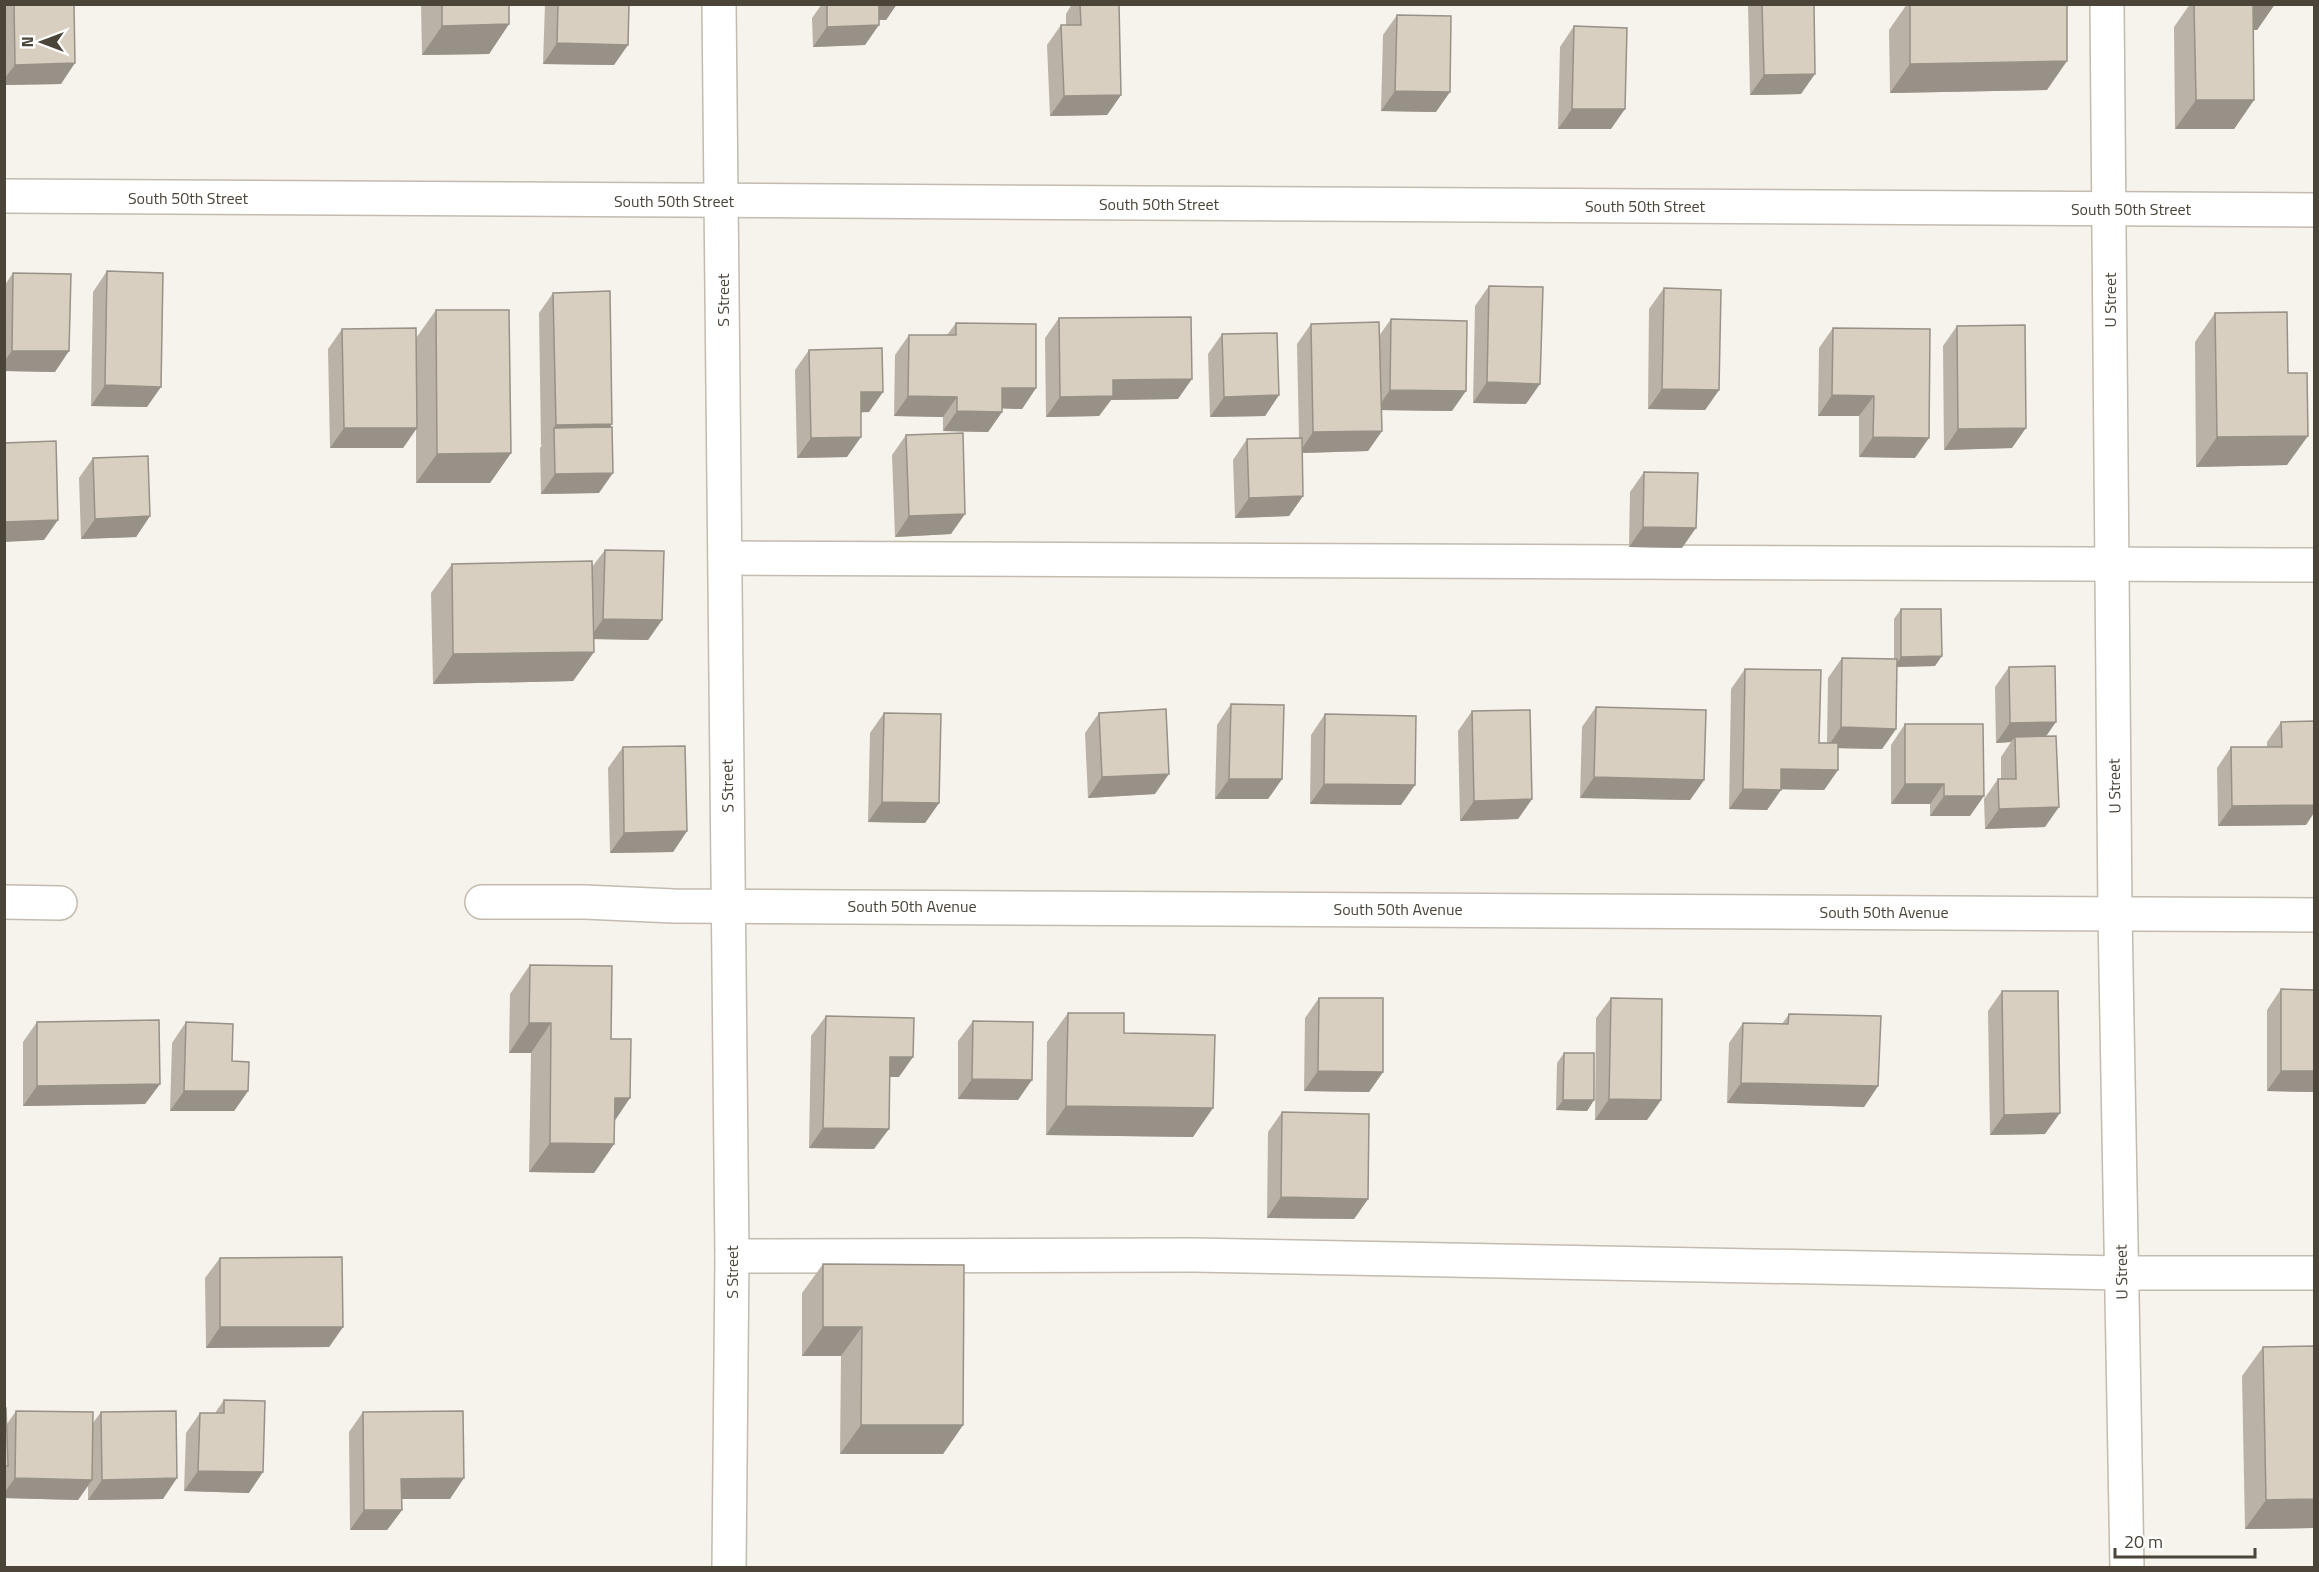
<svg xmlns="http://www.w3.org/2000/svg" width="2319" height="1572" viewBox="0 0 2319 1572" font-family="'Titillium Web',sans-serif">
	<rect width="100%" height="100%" fill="#f6f3ec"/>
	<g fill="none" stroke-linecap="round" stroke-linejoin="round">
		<g stroke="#c2bbae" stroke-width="36">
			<g id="minor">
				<path d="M719 4 732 1256 729 1568"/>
				<path d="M2107 4 2115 914 2127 1568"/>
				<path d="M4 196 2314 210"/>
				<path d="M725 558 2314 565"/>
				<path d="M4 902 60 903"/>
				<path d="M482 902H584L674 906 2314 915"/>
				<path d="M732 1256 1193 1255 2121 1273H2314"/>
			</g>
		</g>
		<use href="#minor" stroke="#fff" stroke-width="33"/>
	</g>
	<g fill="#bab2a6">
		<path d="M4 4H74L61 84 4 85Z"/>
		<path d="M421 4H509V24L489 54 422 55Z"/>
		<path d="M545 4H629L614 65 543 64Z"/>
		<path d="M822 4H897L886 20H879L865 45 813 47 812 18Z"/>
		<path d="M1072 4H1119L1121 95 1107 115 1050 116 1047 45 1061 25H1066V14Z"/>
		<path d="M1748 4H1814L1801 94 1750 95Z"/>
		<path d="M1907 4H2067L2047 90 1890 93 1889 30Z"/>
		<path d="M2190 4H2275L2257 30H2254V100L2234 129H2175L2174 27Z"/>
		<path d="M1397 15 1436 112 1381 111 1383 35Z"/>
		<path d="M1574 26 1611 129H1558L1560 47Z"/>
		<path d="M107 271 147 407 91 406 93 292Z"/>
		<path d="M13 273 55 372 4 371V286Z"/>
		<path d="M1489 286 1526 404 1473 403 1475 306Z"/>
		<path d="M1664 288 1719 390 1705 410 1648 409 1649 309Z"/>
		<path d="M553 293 609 427 599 493 541 494 540 448 542 445H541L539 313Z"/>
		<path d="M436 310 511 453 490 483H416V429L403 448H330L328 349 342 329 416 338Z"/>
		<path d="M2215 313 2288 373 2287 465 2196 467 2195 342Z"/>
		<path d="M1059 318 1178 399 1111 400 1099 416 1046 417 1045 338Z"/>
		<path d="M1391 319 1452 411 1381 410 1382 431 1368 451 1302 453 1303 496 1289 516 1235 518 1233 460 1247 439 1299 438 1297 344 1311 324 1379 336Z"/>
		<path d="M956 323 1036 388 1022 409 1002 408V412L988 432 943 431V417L894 416 895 355 909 335H947Z"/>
		<path d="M1957 326 2012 448 1944 450 1943 346Z"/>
		<path d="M1833 328 1915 458 1859 457V416H1818L1819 348Z"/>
		<path d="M1222 334 1279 395 1265 416 1210 417 1208 354Z"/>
		<path d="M809 350 869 412H861L847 457 797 458 795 370Z"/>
		<path d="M906 435 951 534 895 537 892 455Z"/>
		<path d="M93 458 150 516 136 537 81 539 79 478Z"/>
		<path d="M1644 472 1682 548 1629 547 1630 492Z"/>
		<path d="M605 550 662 620 648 640 594 639V652L573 681 433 684 431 593 452 564 592 567Z"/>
		<path d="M1901 609 1935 666 1897 667 1896 729 1882 749 1838 748V770L1824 790 1781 789 1767 810 1729 809 1731 689 1745 669 1819 743H1827L1828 678 1842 658 1894 659V619Z"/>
		<path d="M2009 667 2046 736 2045 827 1985 829 1984 799 1998 779H2001V757L2011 742 1996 743 1995 687Z"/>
		<path d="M1231 704 1282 779 1268 799H1215L1217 725Z"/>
		<path d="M1596 707 1704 780 1690 800 1580 798 1582 727Z"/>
		<path d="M1472 711 1532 799 1518 819 1460 821 1458 731Z"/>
		<path d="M884 713 939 803 925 823 868 822 870 733Z"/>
		<path d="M1099 713 1155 794 1088 798 1085 733Z"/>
		<path d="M1325 714 1401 805 1310 804 1311 735Z"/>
		<path d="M2281 722 2306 825 2218 826 2217 768 2231 747H2267V742Z"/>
		<path d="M1905 724 1970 816H1930V804H1891V745Z"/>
		<path d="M623 747 687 831 673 852 610 853 608 768Z"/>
		<path d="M530 965 611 1039 615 1121 614 1144 594 1173 529 1172 531 1053H509L510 994Z"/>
		<path d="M2281 989 2314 1015V1092L2267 1091V1010Z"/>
		<path d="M2002 991 2045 1134 1990 1135 1988 1011Z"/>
		<path d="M1319 998 1383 1072 1369 1092 1304 1091 1305 1018Z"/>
		<path d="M1611 998 1661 1100 1647 1120H1595L1596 1018Z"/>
		<path d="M1068 1013 1124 1033 1193 1137 1046 1135 1047 1042Z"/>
		<path d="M1789 1014 1878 1086 1864 1107 1727 1103 1729 1043 1743 1023 1782 1024Z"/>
		<path d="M826 1016 899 1077H890L874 1149 809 1148 811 1036Z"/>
		<path d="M973 1021 1018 1100 958 1099V1041Z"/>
		<path d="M37 1022 160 1084 145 1104 23 1106V1042Z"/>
		<path d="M186 1022 232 1061 248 1091 234 1111H170L172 1043Z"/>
		<path d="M1564 1053 1594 1100 1587 1111 1556 1110 1557 1063Z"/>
		<path d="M1282 1112 1368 1199 1354 1219 1267 1218 1268 1132Z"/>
		<path d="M220 1258 343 1327 329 1347 206 1348 205 1278Z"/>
		<path d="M823 1264 963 1425 943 1454H840L841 1356H802V1293Z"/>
		<path d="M2263 1347 2314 1528 2245 1529 2242 1376Z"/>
		<path d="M224 1400 249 1493 184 1491 186 1433 200 1413H215Z"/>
		<path d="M4 1408 7 1424 16 1411 93 1423 101 1412 163 1499 88 1500V1486L78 1500 4 1498Z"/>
		<path d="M363 1412 450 1499H401L402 1510 387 1530H350L349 1432Z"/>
	</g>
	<g fill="#979187">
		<path d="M875 4H897L886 20H864Z"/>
		<path d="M2251 4H2275L2257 30H2233Z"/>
		<path d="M509 24 489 54 422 55 442 26Z"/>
		<path d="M879 25 865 45 813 47 827 27Z"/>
		<path d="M557 43 628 45 614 65 543 64Z"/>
		<path d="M2067 61 2047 90 1890 93 1910 64Z"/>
		<path d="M75 63 61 84 4 85V79L15 65Z"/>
		<path d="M1815 74 1801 94 1750 95 1764 75Z"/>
		<path d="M1395 91 1450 92 1436 112 1381 111Z"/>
		<path d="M1121 95 1107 115 1050 116 1064 96Z"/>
		<path d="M2196 100H2254L2234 129H2175Z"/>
		<path d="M1572 109H1625L1611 129H1558Z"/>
		<path d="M12 351H69L55 372 4 371V361Z"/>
		<path d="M1192 379 1178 399 1111 400 1099 416 1046 417 1060 397 1113 380Z"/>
		<path d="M1487 382 1540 384 1526 404 1473 403Z"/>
		<path d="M105 385 161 387 147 407 91 406Z"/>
		<path d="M1002 388H1036L1022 409 988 408Z"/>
		<path d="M1662 389 1719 390 1705 410 1648 409Z"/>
		<path d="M1390 390 1466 391 1452 411 1376 410Z"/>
		<path d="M861 392H883L869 412 846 413Z"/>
		<path d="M1279 395 1265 416 1210 417 1224 397Z"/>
		<path d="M1832 395 1874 396 1859 416H1818Z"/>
		<path d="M908 396 957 397 943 417 894 416Z"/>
		<path d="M957 411 1002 412 988 432 943 431Z"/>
		<path d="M612 424 598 444 554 428 541 445 556 425Z"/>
		<path d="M344 428H417L403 448H330Z"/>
		<path d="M2026 428 2012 448 1944 450 1958 429Z"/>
		<path d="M1382 431 1368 451 1299 453 1313 432Z"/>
		<path d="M2308 436 2287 465 2196 467 2217 437Z"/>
		<path d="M861 437 847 457 797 458 811 438Z"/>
		<path d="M1873 437 1929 438 1915 458 1859 457Z"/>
		<path d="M511 453 490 483H416L437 454Z"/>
		<path d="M613 473 599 493 541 494 555 474Z"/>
		<path d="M1303 496 1289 516 1235 518 1249 498Z"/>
		<path d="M965 514 951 534 895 537 909 516Z"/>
		<path d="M150 516 136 537 81 539 95 519Z"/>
		<path d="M58 520 44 540 4 542V522Z"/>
		<path d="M1643 527 1696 528 1682 548 1629 547Z"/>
		<path d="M603 619 662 620 648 640 589 639Z"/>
		<path d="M594 652 573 681 433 684 453 654Z"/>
		<path d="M1942 656 1935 666 1894 667 1901 657Z"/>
		<path d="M2056 722 2042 742 2015 737 2011 742 1996 743 2010 723Z"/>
		<path d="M1841 727 1896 729 1882 749 1827 748Z"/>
		<path d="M1781 769 1838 770 1824 790 1767 789Z"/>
		<path d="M1169 774 1155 794 1088 798 1102 777Z"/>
		<path d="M1594 777 1704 780 1690 800 1580 798Z"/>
		<path d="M1229 779H1282L1268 799H1215Z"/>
		<path d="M1324 784 1415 785 1401 805 1310 804Z"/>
		<path d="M1905 784H1944L1930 804H1891Z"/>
		<path d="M1743 789 1781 790 1767 810 1729 809Z"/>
		<path d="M1944 796H1984L1970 816H1930Z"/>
		<path d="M1532 799 1518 819 1460 821 1474 801Z"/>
		<path d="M882 802 939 803 925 823 868 822Z"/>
		<path d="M2314 805V813L2306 825 2218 826 2232 806Z"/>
		<path d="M2059 807 2045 827 1985 829 1999 809Z"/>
		<path d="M687 831 673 852 610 853 624 833Z"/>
		<path d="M529 1023H551L531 1053H509Z"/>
		<path d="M890 1057H913L899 1077H876Z"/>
		<path d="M1318 1071 1383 1072 1369 1092 1304 1091Z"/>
		<path d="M2281 1071H2314V1092L2267 1091Z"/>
		<path d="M972 1079 1032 1080 1018 1100 958 1099Z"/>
		<path d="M1741 1083 1878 1086 1864 1107 1727 1103Z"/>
		<path d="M160 1084 145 1104 23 1106 37 1086Z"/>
		<path d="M184 1091H248L234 1111H170Z"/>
		<path d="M615 1098H630L610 1128Z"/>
		<path d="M1609 1099 1661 1100 1647 1120H1595Z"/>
		<path d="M1563 1100H1594L1587 1111 1556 1110Z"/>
		<path d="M1066 1106 1213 1108 1193 1137 1046 1135Z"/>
		<path d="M2060 1113 2045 1134 1990 1135 2004 1115Z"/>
		<path d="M823 1128 889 1129 874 1149 809 1148Z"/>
		<path d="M550 1143 614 1144 594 1173 529 1172Z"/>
		<path d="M1281 1197 1368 1199 1354 1219 1267 1218Z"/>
		<path d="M220 1327H343L329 1347 206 1348Z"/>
		<path d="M823 1327H862L841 1356H802Z"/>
		<path d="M861 1425H963L943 1454H840Z"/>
		<path d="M198 1471 263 1472 249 1493 184 1491Z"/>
		<path d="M15 1478 92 1480 78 1500 4 1498V1493Z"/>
		<path d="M177 1478 163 1499 88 1500 102 1480Z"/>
		<path d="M464 1478 450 1499H387L401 1479Z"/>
		<path d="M2314 1499V1528L2245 1529 2266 1500Z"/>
		<path d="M364 1510H402L387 1530H350Z"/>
	</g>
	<g fill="#d8cfc1" stroke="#979187" stroke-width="1.5">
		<path d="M14 4H74L75 63 15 65Z"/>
		<path d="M442 4H509V24L442 26Z"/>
		<path d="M558 4H629L628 45 557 43Z"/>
		<path d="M827 4H879V25L827 27Z"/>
		<path d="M1080 4H1119L1121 95 1064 96 1061 25H1081Z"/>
		<path d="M1762 4H1814L1815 74 1764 75Z"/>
		<path d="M1910 4H2067V61L1910 64Z"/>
		<path d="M2194 4H2253L2254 100H2196Z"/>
		<path d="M1397 15 1451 16 1450 92 1395 91Z"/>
		<path d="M1574 26 1627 28 1625 109H1572Z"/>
		<path d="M107 271 163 273 161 387 105 385Z"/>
		<path d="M13 273 71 274 69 351H12Z"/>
		<path d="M1489 286 1543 287 1540 384 1487 382Z"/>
		<path d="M1664 288 1721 290 1719 390 1662 389Z"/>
		<path d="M610 291 612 424 556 425 553 293Z"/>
		<path d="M436 310H509L511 453 437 454Z"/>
		<path d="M2287 312 2288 373H2307L2308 436 2217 437 2215 313Z"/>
		<path d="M1191 317 1192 379 1113 380V396L1060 397 1059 318Z"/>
		<path d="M1391 319 1467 321 1466 391 1390 390Z"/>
		<path d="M1379 322 1382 431 1313 432 1311 324Z"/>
		<path d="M956 323 1036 324V388H1002V412L957 411V397L908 396 909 335H956Z"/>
		<path d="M2025 325 2026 428 1958 429 1957 326Z"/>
		<path d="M416 328 417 428H344L342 329Z"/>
		<path d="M1833 328 1930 329 1929 438 1873 437 1874 396 1832 395Z"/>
		<path d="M1277 333 1279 395 1224 397 1222 334Z"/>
		<path d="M882 348 883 392H861V437L811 438 809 350Z"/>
		<path d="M612 427 613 473 555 474 554 428Z"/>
		<path d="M963 433 965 514 909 516 906 435Z"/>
		<path d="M1302 438 1303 496 1249 498 1247 439Z"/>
		<path d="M56 441 58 520 4 522V443Z"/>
		<path d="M148 456 150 516 95 519 93 458Z"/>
		<path d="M1644 472 1698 473 1696 528 1643 527Z"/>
		<path d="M605 550 664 551 662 620 603 619Z"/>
		<path d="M592 561 594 652 453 654 452 564Z"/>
		<path d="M1901 609H1941L1942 656 1901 657Z"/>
		<path d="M1842 658 1897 659 1896 729 1841 727Z"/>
		<path d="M2055 666 2056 722 2010 723 2009 667Z"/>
		<path d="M1745 669 1821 670 1819 743H1838V770L1781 769V790L1743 789Z"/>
		<path d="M1231 704 1284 705 1282 779H1229Z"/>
		<path d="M1596 707 1706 710 1704 780 1594 777Z"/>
		<path d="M1166 709 1169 774 1102 777 1099 713Z"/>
		<path d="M1530 710 1532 799 1474 801 1472 711Z"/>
		<path d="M884 713 941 714 939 803 882 802Z"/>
		<path d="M1325 714 1416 716 1415 785 1324 784Z"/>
		<path d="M2314 721V805L2232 806 2231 747H2282L2281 722Z"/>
		<path d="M1905 724H1983L1984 796H1944V784H1905Z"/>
		<path d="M2056 736 2059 807 1999 809 1998 779H2016L2015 737Z"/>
		<path d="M685 746 687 831 624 833 623 747Z"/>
		<path d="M530 965 612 966 611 1039H631L630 1098H615L614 1144 550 1143 551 1023H529Z"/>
		<path d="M2281 989 2314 990V1071H2281Z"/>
		<path d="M2002 991H2058L2060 1113 2004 1115Z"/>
		<path d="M1319 998H1383V1072L1318 1071Z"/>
		<path d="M1611 998 1662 999 1661 1100 1609 1099Z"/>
		<path d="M1068 1013H1124V1033L1215 1035 1213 1108 1066 1106Z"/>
		<path d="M1789 1014 1881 1016 1878 1086 1741 1083 1743 1023 1788 1024Z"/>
		<path d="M826 1016 914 1018 913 1057H890L889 1129 823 1128Z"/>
		<path d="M159 1020 160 1084 37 1086V1022Z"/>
		<path d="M973 1021 1033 1022 1032 1080 972 1079Z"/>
		<path d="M186 1022 233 1024 232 1061 249 1062 248 1091H184Z"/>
		<path d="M1564 1053H1594V1100H1563Z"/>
		<path d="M1282 1112 1369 1114 1368 1199 1281 1197Z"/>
		<path d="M342 1257 343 1327H220V1258Z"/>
		<path d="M823 1264 964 1265 963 1425H861L862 1327H823Z"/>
		<path d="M2314 1346V1499L2266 1500 2263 1347Z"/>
		<path d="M224 1400 265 1401 263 1472 198 1471 200 1413H224Z"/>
		<path d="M4 1408H6L8 1466H4Z"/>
		<path d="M16 1411 93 1412 92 1480 15 1478Z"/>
		<path d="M176 1411 177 1478 102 1480 101 1412Z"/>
		<path d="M463 1411 464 1478 401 1479 402 1510H364L363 1412Z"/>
	</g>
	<g text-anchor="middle" stroke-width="6" stroke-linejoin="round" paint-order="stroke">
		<g font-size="16" fill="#4b4439" stroke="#fff">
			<text x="188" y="204">South 50th Street</text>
			<text x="674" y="207">South 50th Street</text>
			<text x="1159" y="210">South 50th Street</text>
			<text x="1645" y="212">South 50th Street</text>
			<text x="2131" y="215">South 50th Street</text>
			<text transform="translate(723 300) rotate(-90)" y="6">S Street</text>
			<text transform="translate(2110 300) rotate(-90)" y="6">U Street</text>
			<text transform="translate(727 786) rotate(-91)" y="6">S Street</text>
			<text transform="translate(2114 786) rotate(-91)" y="6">U Street</text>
			<text x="912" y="912">South 50th Avenue</text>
			<text x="1398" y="915">South 50th Avenue</text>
			<text x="1884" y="918">South 50th Avenue</text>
			<text transform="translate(732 1272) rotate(-90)" y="6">S Street</text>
			<text transform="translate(2121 1272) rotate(-91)" y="6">U Street</text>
		</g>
	</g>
	<rect width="2319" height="1572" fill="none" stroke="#4b4439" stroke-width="12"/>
	<g transform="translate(42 42) rotate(270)" stroke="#ffffff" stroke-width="4.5" paint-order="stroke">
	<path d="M0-4.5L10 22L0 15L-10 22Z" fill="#4b4439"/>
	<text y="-9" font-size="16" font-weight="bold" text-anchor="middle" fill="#4b4439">N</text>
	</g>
	<path d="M2115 1548v9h140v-9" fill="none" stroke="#4b4439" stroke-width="3"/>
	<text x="2124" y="1548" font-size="18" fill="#4b4439" stroke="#ffffff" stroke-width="4.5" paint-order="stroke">20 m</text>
</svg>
